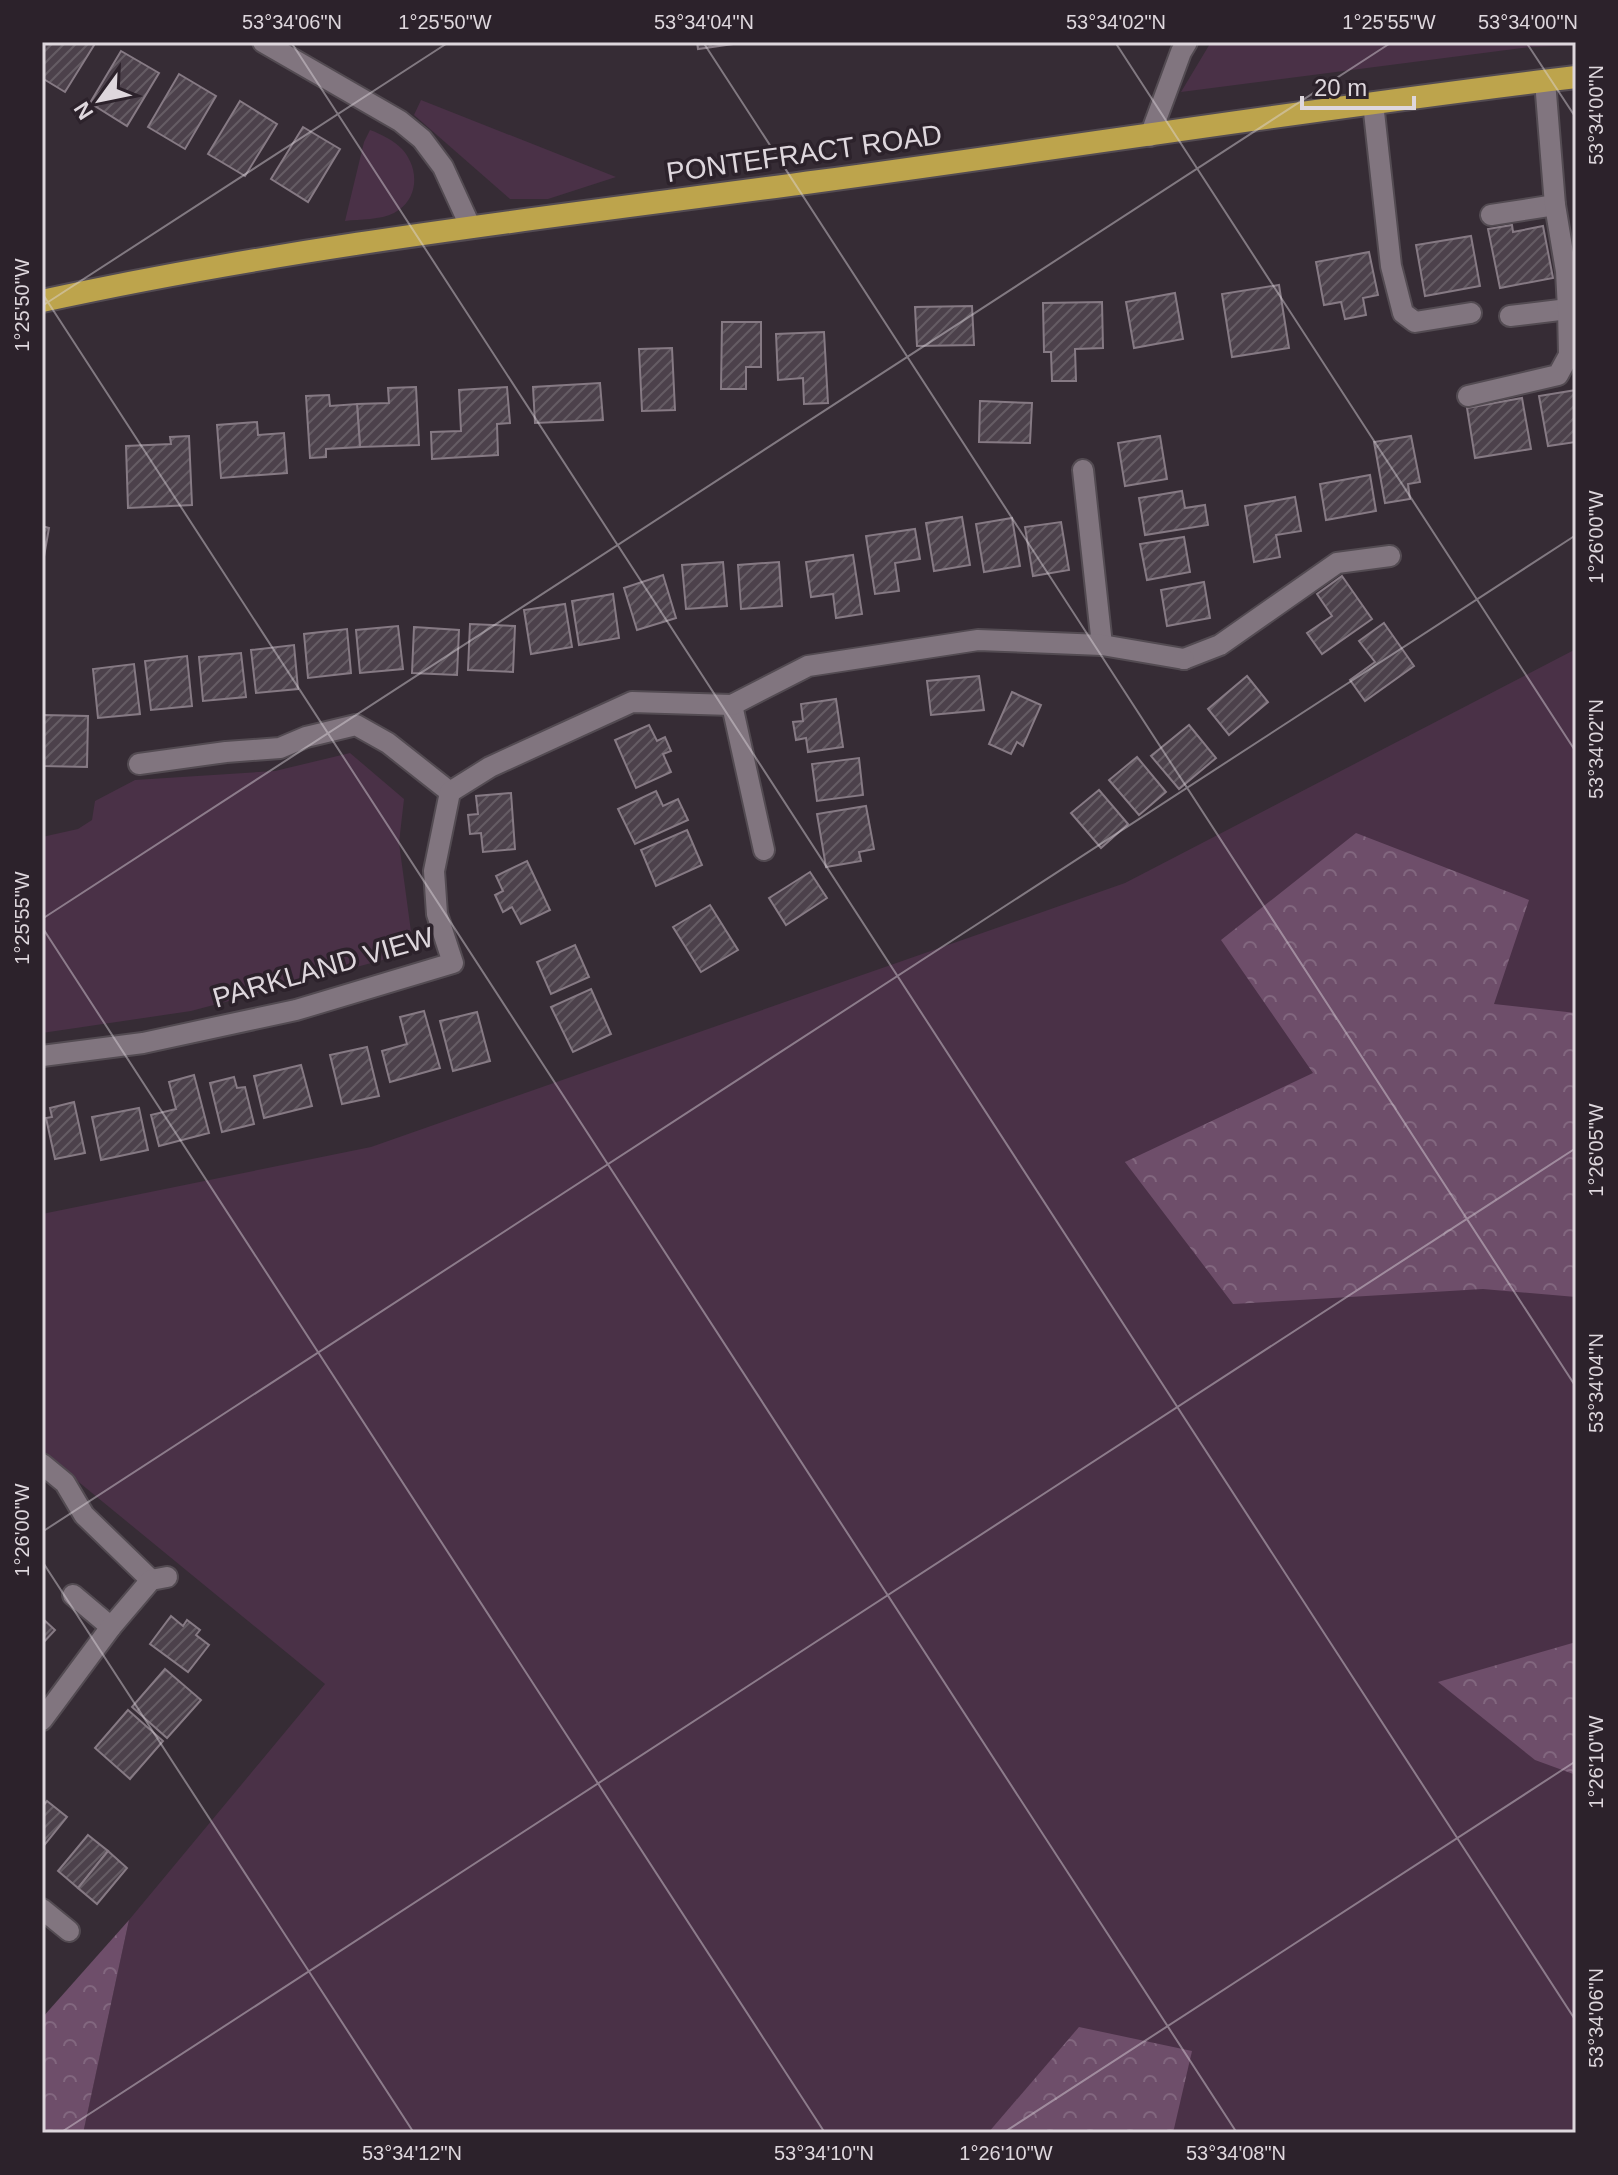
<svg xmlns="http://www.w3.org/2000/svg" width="1618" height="2175" viewBox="0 0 1618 2175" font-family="Arial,sans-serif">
	<defs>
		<pattern id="forest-crowns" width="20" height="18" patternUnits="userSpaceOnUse" patternTransform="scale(2)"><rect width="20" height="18" fill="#6e4e6a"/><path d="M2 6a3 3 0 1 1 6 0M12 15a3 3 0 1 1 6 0" fill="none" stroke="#82677f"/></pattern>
		<pattern id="building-hatch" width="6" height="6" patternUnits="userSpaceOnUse" patternTransform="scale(2)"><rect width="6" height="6" fill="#4c414b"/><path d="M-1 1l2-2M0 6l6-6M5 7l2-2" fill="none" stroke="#655c64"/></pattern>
	</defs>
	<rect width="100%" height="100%" fill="#362c35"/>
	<g fill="#4a3147">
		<path d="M1211 42H1576V45L1530 47 1181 92Z"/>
		<path d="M421 100 616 177 548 199H510L414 115Z"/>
		<path d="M370 130C381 134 393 140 402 149 420 169 419 200 394 213 381 220 360 219 345 221L364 142Z"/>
		<path d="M1576 649V2133H83L129 1920 325 1684 42 1452V1214L371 1147 1125 883Z"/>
		<path d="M350 753 404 799 399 843 412 939 394 957 191 1011 42 1033V837L78 829 92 820 95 801 135 780 275 771Z"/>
	</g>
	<g fill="url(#forest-crowns)">
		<path d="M1356 833 1529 900 1494 1004 1576 1013V1297L1483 1289 1233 1304 1125 1162 1313 1073 1221 940Z"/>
		<path d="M1576 1642V1775L1535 1760 1438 1682Z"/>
		<path d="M129 1920 84 2129 83 2133H42V2018Z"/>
		<path d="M1079 2027 1192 2051 1173 2133H988Z"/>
	</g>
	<g fill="url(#building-hatch)" stroke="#867a84" stroke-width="2">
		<path d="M45 42H96L65 92 42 78V48Z"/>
		<path d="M697 42H747L698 49Z"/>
		<path d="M121 51 159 73 127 126 90 103Z"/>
		<path d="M179 74 216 96 185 149 148 127Z"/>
		<path d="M240 101 277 124 245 176 208 154Z"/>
		<path d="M303 127 340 149 308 202 271 179Z"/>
		<path d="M1512 225 1513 232 1543 226 1553 278 1500 288 1488 229Z"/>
		<path d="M1471 236 1480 286 1425 296 1416 245Z"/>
		<path d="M1369 252 1378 295 1363 298 1366 315 1345 319 1341 302 1324 305 1316 262Z"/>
		<path d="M1279 285 1289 348 1232 357 1222 294Z"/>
		<path d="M1175 293 1183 339 1134 348 1126 302Z"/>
		<path d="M1102 302 1103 348 1075 349 1076 381H1052L1051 352H1044L1043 303Z"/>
		<path d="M972 306 974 345 917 346 915 307Z"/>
		<path d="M722 322H761V367H746V389H721Z"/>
		<path d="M824 332 828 403 804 404 803 378 778 380 776 334Z"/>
		<path d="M672 348 675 410 642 411 639 349Z"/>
		<path d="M600 383 603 420 535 423 533 387Z"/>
		<path d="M416 387 419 445 360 447 357 404 389 403 388 388Z"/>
		<path d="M507 387 510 423 497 424 498 455 432 459 431 432 461 431 459 390Z"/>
		<path d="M1576 390V442L1548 446 1539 396Z"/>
		<path d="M329 395 330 406 357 404 360 447 326 449V457L310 458 306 396Z"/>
		<path d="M1522 398 1531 449 1475 458 1467 408Z"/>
		<path d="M980 401 1032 403 1030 443 979 442Z"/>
		<path d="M257 422 258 435 284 433 287 473 221 478 217 425Z"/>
		<path d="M189 436 192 505 128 508 126 446 171 444 170 437Z"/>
		<path d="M1160 436 1167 479 1125 486 1118 443Z"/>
		<path d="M1411 436 1420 482 1408 484 1410 499 1385 503 1374 442Z"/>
		<path d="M1370 475 1376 511 1326 520 1320 484Z"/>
		<path d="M1182 491 1185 508 1205 505 1208 525 1145 535 1139 498Z"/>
		<path d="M1295 497 1301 531 1276 535 1280 557 1254 562 1245 506Z"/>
		<path d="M962 517 970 565 934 571 926 523Z"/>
		<path d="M1012 518 1020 566 984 572 976 524Z"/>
		<path d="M1061 522 1069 570 1033 576 1025 527Z"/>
		<path d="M42 526 49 528 42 568Z"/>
		<path d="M915 529 920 559 895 563 899 591 875 594 866 536Z"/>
		<path d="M1184 537 1190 572 1147 580 1140 544Z"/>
		<path d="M853 555 862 614 836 618 833 594 811 597 806 562Z"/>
		<path d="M723 562 727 606 686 609 682 565Z"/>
		<path d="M779 562 782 606 741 609 738 565Z"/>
		<path d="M663 575 676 618 637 630 624 588Z"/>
		<path d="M1342 576 1372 619 1322 654 1307 633 1332 616 1317 594Z"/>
		<path d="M1204 582 1210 618 1167 626 1161 590Z"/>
		<path d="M613 594 619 638 579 645 572 601Z"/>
		<path d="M565 604 572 647 531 654 524 610Z"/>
		<path d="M1384 623 1414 666 1365 701 1350 680 1375 662 1359 641Z"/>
		<path d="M470 624 515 626 513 672 468 670Z"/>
		<path d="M398 626 403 669 360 673 356 630Z"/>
		<path d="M414 627 459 630 457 675 412 673Z"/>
		<path d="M347 629 351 673 308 678 304 634Z"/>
		<path d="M294 645 298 689 256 693 251 650Z"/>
		<path d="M241 653 246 697 203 701 199 657Z"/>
		<path d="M187 656 192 706 151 710 145 661Z"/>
		<path d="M134 664 140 714 98 718 93 669Z"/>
		<path d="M979 676 984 710 931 715 927 681Z"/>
		<path d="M1247 676 1268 702 1229 735 1208 709Z"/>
		<path d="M1012 692 1041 705 1023 746 1017 742 1011 754 989 744Z"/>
		<path d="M836 699 843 747 808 752 806 738 796 740 793 722 803 721 801 704Z"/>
		<path d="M44 715 88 716 87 767 43 766Z"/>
		<path d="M649 725 657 741 665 737 671 751 663 754 671 772 636 788 615 740Z"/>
		<path d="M1189 725 1216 758 1179 789 1151 756Z"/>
		<path d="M1137 757 1166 792 1139 815 1109 780Z"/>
		<path d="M859 758 863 795 817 801 812 764Z"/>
		<path d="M1099 790 1128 824 1101 848 1071 813Z"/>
		<path d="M656 791 663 806 678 799 688 820 635 844 618 809Z"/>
		<path d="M511 793 515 849 483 852 481 833 470 834 468 815 478 814 476 796Z"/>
		<path d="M866 806 874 849 859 852 861 861 826 867 817 814Z"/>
		<path d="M687 830 702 865 656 886 641 850Z"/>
		<path d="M527 861 550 910 521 924 512 907 503 912 495 895 503 891 496 876Z"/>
		<path d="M810 872 827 898 786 925 769 898Z"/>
		<path d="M710 905 738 950 701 972 673 927Z"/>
		<path d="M575 945 589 977 551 994 537 962Z"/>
		<path d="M591 989 611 1034 573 1052 551 1007Z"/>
		<path d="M424 1011 440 1068 390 1082 382 1051 407 1044 400 1017Z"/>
		<path d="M477 1012 490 1061 453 1071 440 1021Z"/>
		<path d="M367 1047 379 1096 342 1104 330 1055Z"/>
		<path d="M301 1065 312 1106 264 1118 254 1076Z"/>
		<path d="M194 1075 209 1133 159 1146 151 1115 176 1109 169 1082Z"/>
		<path d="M234 1077 237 1088 245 1087 254 1124 222 1132 210 1083Z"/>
		<path d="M74 1102 85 1153 55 1159 46 1118 52 1117 50 1108Z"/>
		<path d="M139 1108 148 1150 101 1160 92 1117Z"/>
		<path d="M171 1616 183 1626 187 1620 200 1630 196 1635 209 1645 188 1672 150 1644Z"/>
		<path d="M42 1618 55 1630 42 1644Z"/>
		<path d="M165 1669 201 1700 167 1738 132 1707Z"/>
		<path d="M128 1710 163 1741 130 1779 95 1748Z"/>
		<path d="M47 1801 67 1817 42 1848V1807Z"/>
		<path d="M88 1835 108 1851 78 1888 58 1871Z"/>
		<path d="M108 1851 127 1868 97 1904 78 1888Z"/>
	</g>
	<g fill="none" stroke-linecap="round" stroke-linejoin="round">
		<g stroke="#534b52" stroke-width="24">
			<g id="service">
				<path d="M1373 103 1391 266 1403 313 1415 322 1471 313"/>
				<path d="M1150 136 1181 52 1187 42"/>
				<path d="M1491 215 1555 205"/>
				<path d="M1510 316 1568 309"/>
				<path d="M1468 396 1558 375 1569 355 1568 309 1566 271 1555 205 1545 81"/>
				<path d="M1184 659 1220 645 1337 563 1390 556"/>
				<path d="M42 1464 65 1483 84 1515 151 1580"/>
				<path d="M42 1909 69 1931"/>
			</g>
		</g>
		<g stroke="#534b52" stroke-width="24">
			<g id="minor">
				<path d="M263 42 400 121 422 139 443 167 471 228"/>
				<path d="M1083 470 1102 645"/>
				<path d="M732 705 764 850"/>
				<path d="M139 764 226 752 280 748 306 737 356 725 388 743 450 792"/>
				<path d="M42 1056 143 1043 296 1010 453 963 437 914 434 871 450 792 490 767 632 702 732 705 808 666 978 640 1102 645 1184 659"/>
				<path d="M73 1595 111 1627"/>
				<path d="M42 1720 111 1627 151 1580 167 1577"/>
			</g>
		</g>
		<g stroke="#534b52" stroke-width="26">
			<path id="trunk" d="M42 301C298 245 560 216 820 181 1072 147 1323 107 1576 77"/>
		</g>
		<use href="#service" stroke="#81757f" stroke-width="20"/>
		<use href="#minor" stroke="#81757f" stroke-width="20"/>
		<use href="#trunk" stroke="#bda44c" stroke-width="22"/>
	</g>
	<path fill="none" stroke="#ded7dd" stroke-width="2" stroke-opacity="0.45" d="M291 42 1576 2021M703 42 1576 1387M1115 42 1576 752M1526 42 1576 118M42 293 1237 2133M42 306 449 42M42 919 1392 42M42 927 825 2133M42 1532 1576 535M42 1561 414 2133M60 2133 1576 1148M1003 2133 1576 1761"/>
	<g text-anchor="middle" stroke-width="7" stroke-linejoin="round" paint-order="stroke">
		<g font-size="28" fill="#ded7dd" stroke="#2c222b">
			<text transform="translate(804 153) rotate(-8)" y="10">PONTEFRACT ROAD</text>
			<text transform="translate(323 967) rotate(-16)" y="10">PARKLAND VIEW</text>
		</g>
	</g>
	<rect width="1618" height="2175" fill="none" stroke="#2c222b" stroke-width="88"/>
	<g transform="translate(100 100) rotate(237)" stroke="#2c222b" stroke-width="6" paint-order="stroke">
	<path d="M0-6L14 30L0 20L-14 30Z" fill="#ded7dd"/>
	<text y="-12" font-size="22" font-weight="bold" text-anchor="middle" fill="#ded7dd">N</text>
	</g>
	<path d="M1302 96v12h112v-12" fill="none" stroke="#ded7dd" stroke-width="4"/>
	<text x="1314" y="96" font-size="24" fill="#ded7dd" stroke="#2c222b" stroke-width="6" paint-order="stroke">20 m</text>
	<rect x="44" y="44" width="1530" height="2087" fill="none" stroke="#ded7dd" stroke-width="3"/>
	<g font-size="20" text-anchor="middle" fill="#ded7dd">
		<text x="292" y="29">53°34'06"N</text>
		<text x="445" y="29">1°25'50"W</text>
		<text x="704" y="29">53°34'04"N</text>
		<text x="1116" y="29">53°34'02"N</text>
		<text x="1389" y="29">1°25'55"W</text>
		<text x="1528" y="29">53°34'00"N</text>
		<text transform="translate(1596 115) rotate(-90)" y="7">53°34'00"N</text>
		<text transform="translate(22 305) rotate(-90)" y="7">1°25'50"W</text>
		<text transform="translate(1596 537) rotate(-90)" y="7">1°26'00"W</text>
		<text transform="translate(1596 749) rotate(-90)" y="7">53°34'02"N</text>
		<text transform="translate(22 918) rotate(-90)" y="7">1°25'55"W</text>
		<text transform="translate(1596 1150) rotate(-90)" y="7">1°26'05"W</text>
		<text transform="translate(1596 1383) rotate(-90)" y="7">53°34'04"N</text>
		<text transform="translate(22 1530) rotate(-90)" y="7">1°26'00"W</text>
		<text transform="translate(1596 1762) rotate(-90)" y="7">1°26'10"W</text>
		<text transform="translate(1596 2018) rotate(-90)" y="7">53°34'06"N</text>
		<text x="412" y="2160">53°34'12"N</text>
		<text x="824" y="2160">53°34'10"N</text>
		<text x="1006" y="2160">1°26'10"W</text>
		<text x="1236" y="2160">53°34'08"N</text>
	</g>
</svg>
